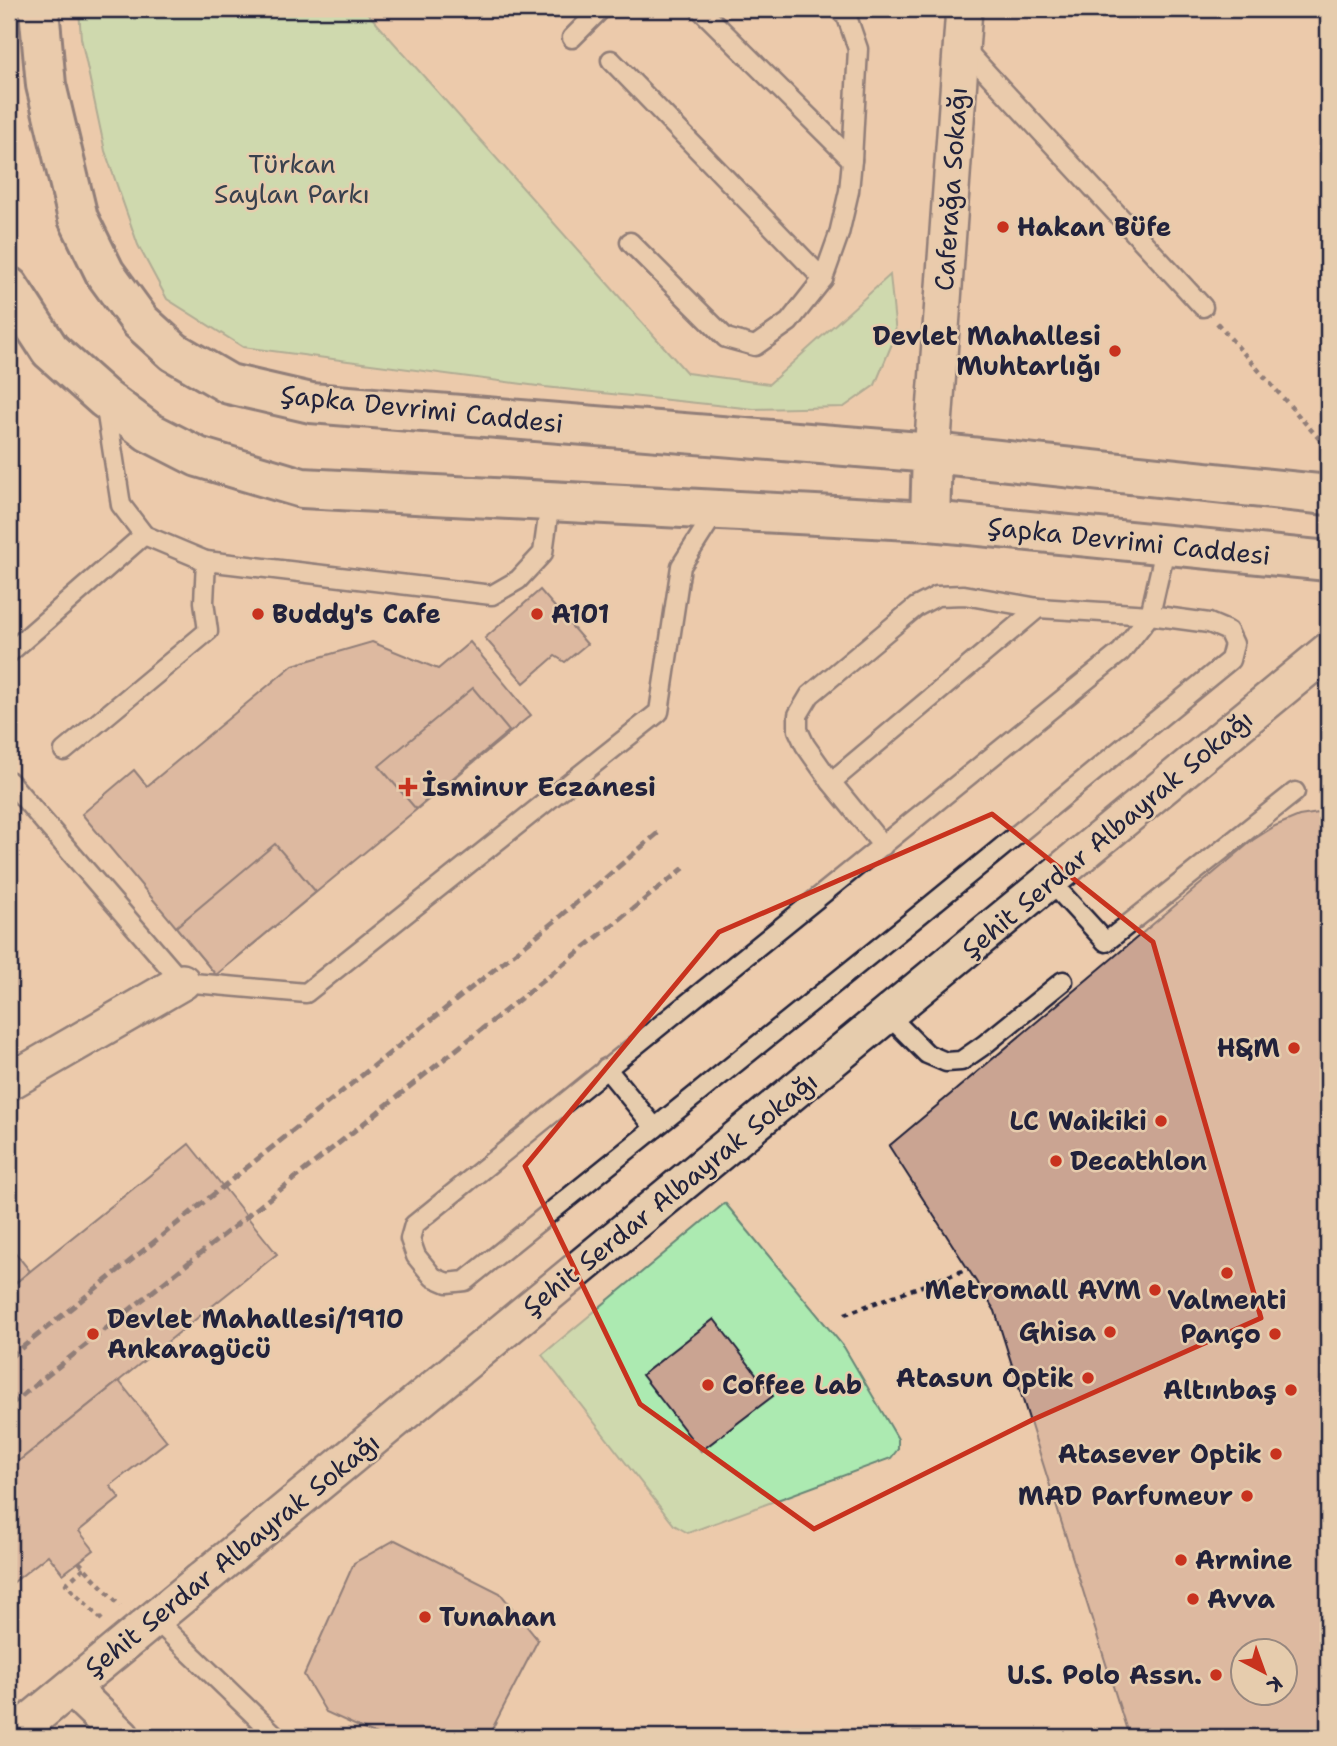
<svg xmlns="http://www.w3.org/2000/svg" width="1337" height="1746" viewBox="0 0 1337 1746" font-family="'Shantell Sans',sans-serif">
	<rect width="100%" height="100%" fill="#eccbac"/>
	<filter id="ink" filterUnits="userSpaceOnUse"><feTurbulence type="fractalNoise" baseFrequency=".0143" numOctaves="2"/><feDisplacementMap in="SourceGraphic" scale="14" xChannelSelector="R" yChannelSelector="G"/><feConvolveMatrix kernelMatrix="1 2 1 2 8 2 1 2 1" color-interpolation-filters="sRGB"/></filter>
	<g filter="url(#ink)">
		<g fill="#aceab1" stroke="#678676" stroke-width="2">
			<path d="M79 9H364L687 373 769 384 890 275 896 334 875 385 844 407 754 409 545 387 243 347 167 299 138 245 105 151 81 38Z"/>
			<path d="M725 1203 844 1347 898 1439V1449L891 1458 688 1533 674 1525 542 1355Z"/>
		</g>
		<g fill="#caa492" stroke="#22223b" stroke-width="2" fill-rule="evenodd">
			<path d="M540 590 587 644 565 662 555 656 524 683 485 638Z"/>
			<path d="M372 642 438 669 470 642 531 715 216 975 82 814 134 770 147 786 293 665Z"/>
			<path d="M473 688 509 731 416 809 379 766Z"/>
			<path d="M1325 812H1328V1737H1129L995 1311 889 1146 1253 840 1275 826 1299 816ZM1242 1652H1284V1694H1242Z"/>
			<path d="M275 844 316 892 216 975 176 927Z"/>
			<path d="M189 1144 277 1254 9 1469V1288Z"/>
			<path d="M9 1245 30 1271 9 1288Z"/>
			<path d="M714 1319 773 1396 701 1451 642 1375Z"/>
			<path d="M119 1381 167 1441 110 1486 120 1498 79 1531 94 1550 63 1574 48 1555 9 1586V1469Z"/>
			<path d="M395 1540 500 1593 538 1640 488 1737H381L326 1712 304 1675 354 1563Z"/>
		</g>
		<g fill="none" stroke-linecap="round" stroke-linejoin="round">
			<g stroke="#22223b" stroke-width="23">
				<g id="lane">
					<path d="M700 9 852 160"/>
					<path d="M572 38 601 9"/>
					<path d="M961 45 1203 307"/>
					<path d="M611 60 823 279"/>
					<path d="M630 242 726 338 755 346 789 322 823 279 839 234 849 191 852 160 858 49 847 17 838 9"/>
					<path d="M105 402 121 505 144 535 206 561 492 595 518 580 543 553 550 502"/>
					<path d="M9 653 144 535"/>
					<path d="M64 751 208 631 204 602 206 561"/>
					<path d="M9 781 182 982 306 993 659 712 681 566 716 511"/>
					<path d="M831 782 1038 608"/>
					<path d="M883 846 831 782 805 745 798 730V715L810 695 916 607 937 596 964 595 1038 608 1150 615 1209 623 1228 631 1234 644 1230 660 913 920 465 1281 447 1283 433 1277 416 1256 410 1239 414 1225C649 1033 886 844 1121 652L1150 615 1166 545"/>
					<path d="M1050 881 1106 942 1295 792"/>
					<path d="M888 1015 927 1054 946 1062 961 1061 984 1045 1063 981"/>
					<path d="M606 1068 655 1128"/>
					<path d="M155 1619 277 1737"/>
				</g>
			</g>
			<g stroke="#22223b" stroke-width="40">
				<g id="street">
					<path d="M932 453 964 9"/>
					<path d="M9 1082 182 982"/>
					<path d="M71 1688 122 1737"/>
					<path d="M11 1737 1328 651"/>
				</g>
			</g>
			<g stroke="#22223b" stroke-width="44">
				<g id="primary">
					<path d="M39 9 46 85 78 218 105 273 140 321 174 352 229 384 311 403 932 453 1328 495"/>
					<path d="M9 287 50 350 105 399 149 432 198 457 302 488 930 521 1328 561"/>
					<path d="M930 521 932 453"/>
				</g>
			</g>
			<g stroke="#22223b" stroke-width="4.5" stroke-dasharray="5 5" stroke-linecap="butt">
				<path d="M1217 323 1328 449"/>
				<path d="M845 1314 968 1269"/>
				<path d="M79 1562 120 1606"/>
				<path d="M84 1568 66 1584 103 1621"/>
			</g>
			<use href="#lane" stroke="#e6ccad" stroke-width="18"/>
			<use href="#street" stroke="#e6ccad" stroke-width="35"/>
			<use href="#primary" stroke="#e6ccad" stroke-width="38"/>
			<g stroke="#22223b" stroke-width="5" stroke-dasharray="10 5" stroke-linecap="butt">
				<path d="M9 1358 556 920 658 833"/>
				<path d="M9 1406 684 868"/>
			</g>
		</g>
	</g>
	<path d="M0 0H1337V1746H0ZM992 814 1153 942 1261 1318 1032 1420 814 1529 640 1404 525 1166 719 932Z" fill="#eccbac" fill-opacity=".55" fill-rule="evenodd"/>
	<path fill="none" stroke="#c8321e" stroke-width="5" stroke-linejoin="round" d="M992 814 1153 942 1261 1318 1032 1420 814 1529 640 1404 525 1166 719 932Z"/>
	<g fill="#c8321e" stroke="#e6ccad" stroke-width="2.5">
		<circle cx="1003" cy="227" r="7"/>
		<circle cx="1115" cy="351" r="7"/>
		<circle cx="258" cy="614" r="7"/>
		<circle cx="537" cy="614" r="7"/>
		<path d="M404.5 776.5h7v7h7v7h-7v7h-7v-7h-7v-7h7z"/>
		<circle cx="1294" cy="1048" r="7"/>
		<circle cx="1161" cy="1121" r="7"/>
		<circle cx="1056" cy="1161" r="7"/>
		<circle cx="1227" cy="1273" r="7"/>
		<circle cx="1155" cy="1290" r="7"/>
		<circle cx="1110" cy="1332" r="7"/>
		<circle cx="93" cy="1334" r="7"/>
		<circle cx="1275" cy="1334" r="7"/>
		<circle cx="1088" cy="1378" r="7"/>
		<circle cx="708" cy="1385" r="7"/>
		<circle cx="1291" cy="1390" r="7"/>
		<circle cx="1276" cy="1454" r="7"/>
		<circle cx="1247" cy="1496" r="7"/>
		<circle cx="1181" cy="1560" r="7"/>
		<circle cx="1193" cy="1599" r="7"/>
		<circle cx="425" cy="1617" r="7"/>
		<circle cx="1216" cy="1675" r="7"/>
	</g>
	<g text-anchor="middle" stroke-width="5" stroke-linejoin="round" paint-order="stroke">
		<g font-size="26" fill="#37404d" stroke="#e6ccad">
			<text x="292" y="173">Türkan<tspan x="292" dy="30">Saylan Parkı</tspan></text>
		</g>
		<g font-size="26" fill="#22223b" stroke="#e6ccad">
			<text transform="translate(951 189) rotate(-86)" y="9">Caferağa Sokağı</text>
			<text transform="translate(422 409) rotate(6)" y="9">Şapka Devrimi Caddesi</text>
			<text transform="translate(1129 541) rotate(6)" y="9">Şapka Devrimi Caddesi</text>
			<text transform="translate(1107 834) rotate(-40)" y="9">Şehit Serdar Albayrak Sokağı</text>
			<text transform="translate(670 1194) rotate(-39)" y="9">Şehit Serdar Albayrak Sokağı</text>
			<text transform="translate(232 1555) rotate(-39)" y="9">Şehit Serdar Albayrak Sokağı</text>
		</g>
		<g font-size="26" font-weight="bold" fill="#22223b" stroke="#e6ccad" text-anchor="end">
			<text x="1017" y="236" text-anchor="start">Hakan Büfe</text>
			<text x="1101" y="345">Devlet Mahallesi<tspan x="1101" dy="30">Muhtarlığı</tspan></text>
			<text x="272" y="623" text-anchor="start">Buddy's Cafe</text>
			<text x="551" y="623" text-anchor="start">A101</text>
			<text x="422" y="796" text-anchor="start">İsminur Eczanesi</text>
			<text x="1280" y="1057">H&amp;M</text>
			<text x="1147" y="1130">LC Waikiki</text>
			<text x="1070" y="1170" text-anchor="start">Decathlon</text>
			<text x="1141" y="1299">Metromall AVM</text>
			<text x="1227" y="1309" text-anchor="middle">Valmenti</text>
			<text x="107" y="1328" text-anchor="start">Devlet Mahallesi/1910<tspan x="107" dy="30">Ankaragücü</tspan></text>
			<text x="1096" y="1341">Ghisa</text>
			<text x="1261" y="1343">Panço</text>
			<text x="1074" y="1387">Atasun Optik</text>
			<text x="722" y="1394" text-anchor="start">Coffee Lab</text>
			<text x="1277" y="1399">Altınbaş</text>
			<text x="1262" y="1463">Atasever Optik</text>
			<text x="1233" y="1505">MAD Parfumeur</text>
			<text x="1195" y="1569" text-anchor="start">Armine</text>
			<text x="1207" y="1608" text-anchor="start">Avva</text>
			<text x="439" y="1626" text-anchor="start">Tunahan</text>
			<text x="1202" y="1684">U.S. Polo Assn.</text>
		</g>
	</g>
	<rect width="1337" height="1746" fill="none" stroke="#e6ccad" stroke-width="35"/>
	<rect x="18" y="18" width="1302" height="1711" fill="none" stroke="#22223b" stroke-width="2.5" filter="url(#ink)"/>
	<g transform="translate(1264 1672) rotate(139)"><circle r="33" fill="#e6ccad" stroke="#98887f" stroke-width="2"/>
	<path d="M0-5L12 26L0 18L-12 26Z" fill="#c8321e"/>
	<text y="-10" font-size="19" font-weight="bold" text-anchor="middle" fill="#22223b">K</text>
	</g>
</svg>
